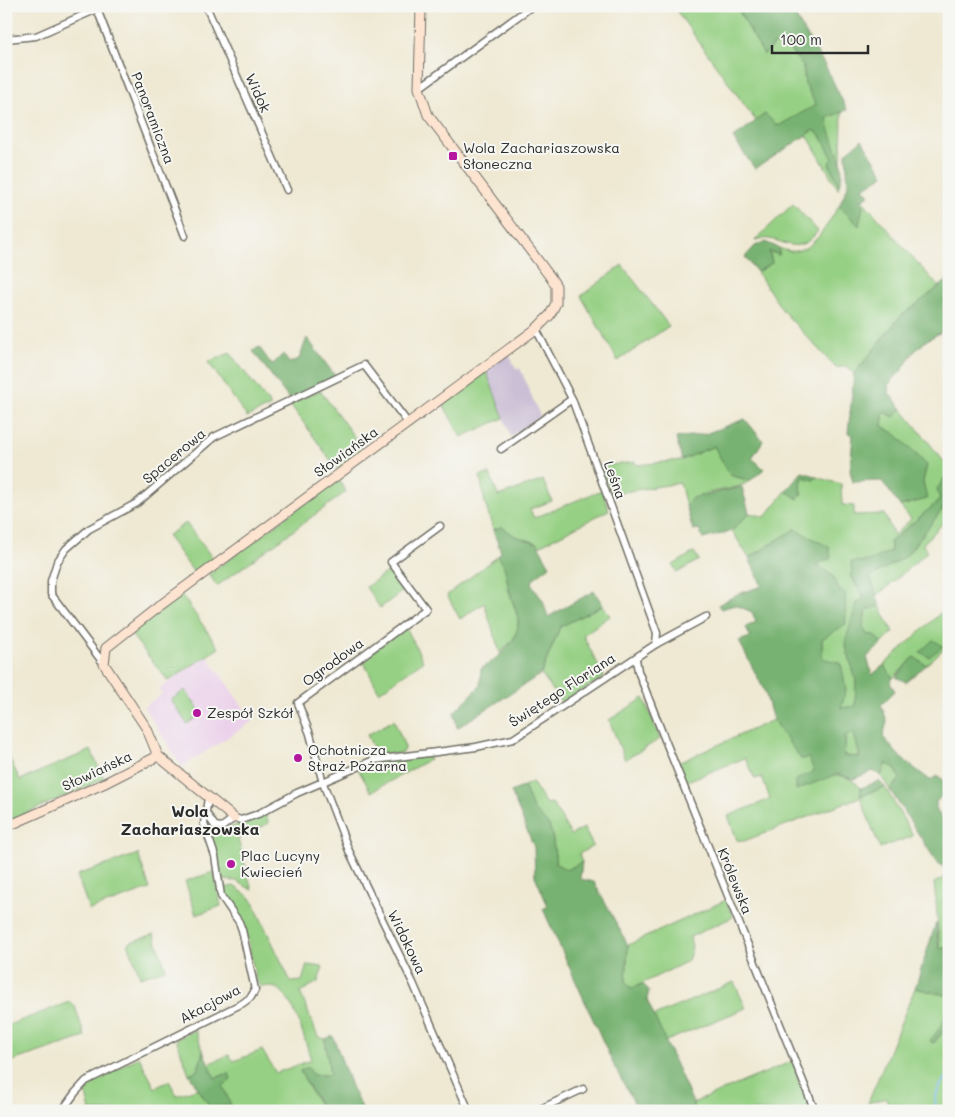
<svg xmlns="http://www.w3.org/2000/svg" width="955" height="1117" viewBox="0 0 955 1117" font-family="Mali,sans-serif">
	<rect width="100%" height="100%" fill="#f6f6f2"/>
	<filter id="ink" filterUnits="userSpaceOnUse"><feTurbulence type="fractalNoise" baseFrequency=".02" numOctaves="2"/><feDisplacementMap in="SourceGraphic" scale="10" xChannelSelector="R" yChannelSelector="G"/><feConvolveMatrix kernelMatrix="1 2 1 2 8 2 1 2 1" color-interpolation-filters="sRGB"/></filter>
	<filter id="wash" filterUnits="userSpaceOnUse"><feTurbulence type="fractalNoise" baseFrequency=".0096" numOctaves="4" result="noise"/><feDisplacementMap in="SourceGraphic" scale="20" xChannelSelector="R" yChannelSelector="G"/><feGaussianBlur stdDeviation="1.12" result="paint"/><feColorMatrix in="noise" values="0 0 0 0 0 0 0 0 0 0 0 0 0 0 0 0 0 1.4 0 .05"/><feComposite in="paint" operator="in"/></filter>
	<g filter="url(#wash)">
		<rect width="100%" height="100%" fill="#efe9d3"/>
		<path fill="#ebd1eb" d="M207 656 253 721 182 767 144 707 162 694 159 689Z"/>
		<path fill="#cbbfd5" d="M508 353 517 370 520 368 540 416 511 437 486 371Z"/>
		<g fill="#96d084" stroke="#607e58">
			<path d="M673 6H736L764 54 774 44 787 46 803 66 805 83 816 105 778 127 765 114 756 121Z"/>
			<path d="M842 112 841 167 828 129 827 118Z"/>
			<path d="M814 130 821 136 834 160 829 164 839 185 838 189 807 135Z"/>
			<path d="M862 200 939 287 899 318 854 374 847 366 836 368 783 311 757 272 772 263 769 251 779 255V248C810 262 825 227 839 206L858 225 860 201Z"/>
			<path d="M793 204 818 231C794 262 781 232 755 240Z"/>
			<path d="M622 265 669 326 618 361 581 296Z"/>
			<path d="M230 353 271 406 247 417 208 362Z"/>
			<path d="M486 371 504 418 461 437 442 402Z"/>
			<path d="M320 390 363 449 337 469 290 404Z"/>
			<path d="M902 409 949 468V477L946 476 940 500 890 542 891 551 869 561 852 578 864 599 845 643 856 680 855 706 841 709 822 659V639L839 590 833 576 816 565 795 529 749 558 732 531 749 513 765 517 786 491 799 498 802 495 800 487 803 477 813 480 816 477 841 484 842 505 854 506V515L884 514 894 535 911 519 900 506 926 499 923 481 927 465 894 433 882 426 884 411 894 417Z"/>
			<path d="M714 446 730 475 750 481C731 494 700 487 686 506L680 483 611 494 600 466 635 462 637 465 682 460Z"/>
			<path d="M490 474 498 496 543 480 552 501 530 509 534 518 602 490 609 510 539 546 536 543 515 536 502 527 493 530 485 503 480 476Z"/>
			<path d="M338 479 346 492 217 586 209 574Z"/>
			<path d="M949 501 948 518 923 544 927 552 877 596 870 577 905 557Z"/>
			<path d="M186 523 214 560 195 574 167 536Z"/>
			<path d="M694 552 699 560 677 573 673 565Z"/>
			<path d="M498 556 505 566 509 591 518 618V628L513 640 500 653 484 603 460 619 447 595Z"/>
			<path d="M392 568 407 588 380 608 366 587Z"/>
			<path d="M181 594 219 648 168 681 130 633Z"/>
			<path d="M603 605 610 616 583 635 604 677 562 703 541 674 560 627Z"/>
			<path d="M949 605V644L926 665 914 658 893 678 884 665Z"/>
			<path d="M880 606 893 632 882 644 875 635 866 634 863 627 866 610Z"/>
			<path d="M406 627 423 661 379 692 362 659Z"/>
			<path d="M185 690 202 714 187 724 171 700Z"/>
			<path d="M644 698 660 739 625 760 609 720Z"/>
			<path d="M394 720 405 747 402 753 377 755 367 735Z"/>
			<path d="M773 720 801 759 809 758 815 771 796 780C822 776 841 767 861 788V796L885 787 913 836 880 848 860 797 744 841 737 840 728 816 770 799 762 777 755 779 745 758 685 782 678 763Z"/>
			<path d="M855 734 860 757 844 756 846 735Z"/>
			<path d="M91 750 104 779 6 822V751L20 780Z"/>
			<path d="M428 755 430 759 371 792 358 769 376 763Z"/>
			<path d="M886 763 895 768 900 779 890 790 881 776Z"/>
			<path d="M532 782 546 804 552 803 571 835 584 828 593 846 579 854 582 862 566 871 556 863 552 834 549 825 533 809 524 786Z"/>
			<path d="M265 814 269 823 238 839 252 890 237 881 220 880 211 835Z"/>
			<path d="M138 854 150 889 89 910 77 875Z"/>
			<path d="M214 872 221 906 196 915 185 881Z"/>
			<path d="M945 877 949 885V970L947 948H940C937 926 937 905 934 883Z"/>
			<path d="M234 886 251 898 291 982 302 981 307 965 323 967 318 982 300 992 318 1037 325 1039 330 1075H313L300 1071 322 1111H90L84 1086 139 1057 155 1088 169 1081 177 1095 199 1088 210 1107 231 1106 223 1086 228 1073 215 1078 208 1064 229 1055 234 1061 262 1050 276 1073 311 1060C305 1041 296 1005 282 992 277 986 267 987 260 986L256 980 246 931 229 903 223 888Z"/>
			<path d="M726 900 733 917 690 937 692 947 688 961 631 989 626 982 628 945Z"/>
			<path d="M154 934 166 969 140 977 128 943Z"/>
			<path d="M734 982 746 1008 664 1042 654 1016Z"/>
			<path d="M915 988 948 995 949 991V1008H947L943 1024 930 1041 934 1043 949 1025V1068L947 1069 949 1072V1111H891L886 1098 868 1103Z"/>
			<path d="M69 1002 75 1006 85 1037 6 1063V1026Z"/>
			<path d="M195 1030 203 1051 198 1070 189 1074 176 1039Z"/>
			<path d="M793 1061 811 1109 807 1111H693V1103Z"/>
		</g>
		<g fill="#78b272" stroke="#526e4e" fill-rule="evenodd">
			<path d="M736 6H789L827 69 847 110 827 118C829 138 849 166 839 185L829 163 833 159 821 136 814 130 755 169 733 138 765 114 778 126 816 105 805 83 803 66 787 46 774 44 764 55Z"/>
			<path d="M862 140 884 175 863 188 869 195 860 201 863 206 859 226 839 206 848 186 846 153Z"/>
			<path d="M765 242 779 248V255L769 251 772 263 757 272 745 257 755 246Z"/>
			<path d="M949 279V328L927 340 913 353 902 370 888 385 889 393 902 409 894 417 884 412 882 426 894 433 927 465 923 481 927 499 900 506 882 481 853 482 850 471 853 435 848 433 854 374 899 318Z"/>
			<path d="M307 338 336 377 289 399 253 351 259 347 272 365 283 354 289 363 299 359Z"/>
			<path d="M745 419 763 441 752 458 764 469 750 481 730 475 714 446 682 460 676 438 705 434Z"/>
			<path d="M802 472 816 476 814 480 803 477 800 487 802 495 798 499 786 491Z"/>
			<path d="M946 476 949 477V501L905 557 870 577 880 606 866 610 863 627 866 634 875 635 882 644 867 657 872 675 884 665 893 678 890 683 895 691 881 705 887 721 883 737 901 758 930 780 938 776 949 784V789L936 802V810L949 828V885L945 877V868L936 861 890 790 900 779 895 768 886 763 881 776 873 771 853 779 838 774 796 790V780L814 771 809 758 801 759 773 720 765 692 739 641 750 637 746 627 756 622 752 612 735 605 721 609 718 605 738 594 762 586 749 558 795 529 829 547 831 558 816 565 833 576 839 590 845 593 846 624 822 639V658L841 663 846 690 841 708 855 706 856 680 845 643 857 603 864 598 852 578 851 562 869 561 891 551 890 542 940 500 937 489ZM854 734 860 757 844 756 846 735Z"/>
			<path d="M742 487 749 513 732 531 703 539 699 529 693 530 686 506 692 498Z"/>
			<path d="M502 527 515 536 537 543 550 566 533 579 532 585 543 601 548 617 594 591 603 605 560 627 541 674 457 728 454 712 480 686 481 669C497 658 521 641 518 618 516 609 512 601 510 592 506 578 507 568 498 556L501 552 493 530Z"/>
			<path d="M933 640 943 646 929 657 920 652Z"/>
			<path d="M914 657 926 665 906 682 896 677Z"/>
			<path d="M879 781 885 787 860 796 861 788Z"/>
			<path d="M524 786 533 809 549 825 552 834 556 863 566 870 582 862 580 879 594 882 628 945 626 982 631 988 643 984 649 990 647 1000 693 1103V1111H639L615 1068 543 909 548 906 535 876 534 847 511 792Z"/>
			<path d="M936 923 939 948H947L948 996 915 988Z"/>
			<path d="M947 1007 949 1008V1025L933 1043 930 1041 943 1024Z"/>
			<path d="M333 1036 352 1089 364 1111H323L300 1071 308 1067 313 1075H330L325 1039Z"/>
			<path d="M203 1051 215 1078 229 1073 231 1080 223 1086 231 1106 210 1107 189 1074 198 1070Z"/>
		</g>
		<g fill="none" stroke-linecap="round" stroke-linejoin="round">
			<path stroke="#80bdf3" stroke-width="2" d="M936 1111C933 1095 939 1086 949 1075"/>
		</g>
	</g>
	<g filter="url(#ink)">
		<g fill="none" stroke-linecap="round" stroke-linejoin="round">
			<g stroke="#706e66" stroke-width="9">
				<g id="street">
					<path d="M206 6 287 190"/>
					<path d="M97 9 185 236"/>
					<path d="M6 39 36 36 104 6"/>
					<path d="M419 88 532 6"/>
					<path d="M536 329 572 399 657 633 656 644"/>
					<path d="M501 449 572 399"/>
					<path d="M440 526 391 562 426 609 298 703 310 734 323 783 349 851 413 983 469 1111"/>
					<path d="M636 659 638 671 661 730 815 1111"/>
					<path d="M104 664 51 594V581L57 562 66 549 89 529 137 503 214 437 364 365 408 423"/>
					<path d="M206 813 215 826 222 827 234 818 241 820 258 814 297 793 374 760 476 747 513 739 656 644 706 617"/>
					<path d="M62 1111 75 1093 86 1081 243 1003 251 997 255 990 254 985 242 930 239 922 221 896 215 856 204 824 208 798"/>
					<path d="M536 1111 583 1089"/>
				</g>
			</g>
			<g stroke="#706e66" stroke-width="11">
				<g id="secondary">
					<path d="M158 756 147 729 104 664 106 648 158 607 536 329 550 315 556 303V286L551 278 428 115 419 88 421 6"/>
					<path d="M158 756 234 818"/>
					<path d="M6 827 103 784 158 756"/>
				</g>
			</g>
			<use href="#street" stroke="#fff" stroke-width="6"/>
			<use href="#secondary" stroke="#fde4d1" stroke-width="9"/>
		</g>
	</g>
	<g fill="#b5179e" stroke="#f6f6f2" stroke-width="2">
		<rect x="448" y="151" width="10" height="10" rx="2.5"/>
		<circle cx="197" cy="713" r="5"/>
		<circle cx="298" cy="758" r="5"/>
		<circle cx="231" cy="864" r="5"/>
	</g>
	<g text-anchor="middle" stroke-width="4" stroke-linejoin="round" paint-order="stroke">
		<g font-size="14" fill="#2b2b2b" stroke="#f6f6f2">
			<text transform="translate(258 93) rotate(66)" y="5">Widok</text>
			<text transform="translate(153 118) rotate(69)" y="5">Panoramiczna</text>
			<text transform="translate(346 452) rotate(-36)" y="5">Słowiańska</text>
			<text transform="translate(174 456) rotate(-40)" y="5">Spacerowa</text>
			<text transform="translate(615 480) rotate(70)" y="5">Leśna</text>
			<text transform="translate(333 662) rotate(-36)" y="5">Ogrodowa</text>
			<text transform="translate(562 690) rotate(-33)" y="5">Świętego Floriana</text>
			<text transform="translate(97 771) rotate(-25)" y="5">Słowiańska</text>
			<text transform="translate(735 881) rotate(68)" y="5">Królewska</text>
			<text transform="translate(407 942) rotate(64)" y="5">Widokowa</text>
			<text transform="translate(210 1004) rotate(-28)" y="5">Akacjowa</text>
		</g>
		<g font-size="14" fill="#2b2b2b" stroke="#f6f6f2" text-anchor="start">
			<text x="463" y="153">Wola Zachariaszowska<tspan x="463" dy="16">Słoneczna</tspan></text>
			<text x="207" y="718">Zespół Szkół</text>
			<text x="308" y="755">Ochotnicza<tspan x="308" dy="16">Straż Pożarna</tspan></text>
			<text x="241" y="861">Plac Lucyny<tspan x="241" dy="16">Kwiecień</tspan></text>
		</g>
		<g font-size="16" font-weight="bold" fill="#2b2b2b" stroke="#f6f6f2">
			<text x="190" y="817">Wola<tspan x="190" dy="18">Zachariaszowska</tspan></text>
		</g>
	</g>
	<rect width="955" height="1117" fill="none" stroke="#f6f6f2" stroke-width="25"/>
	<path d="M772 45v8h96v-8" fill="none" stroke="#2b2b2b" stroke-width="2.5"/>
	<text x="780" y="45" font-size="15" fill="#2b2b2b" stroke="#f6f6f2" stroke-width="4" paint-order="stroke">100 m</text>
</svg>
